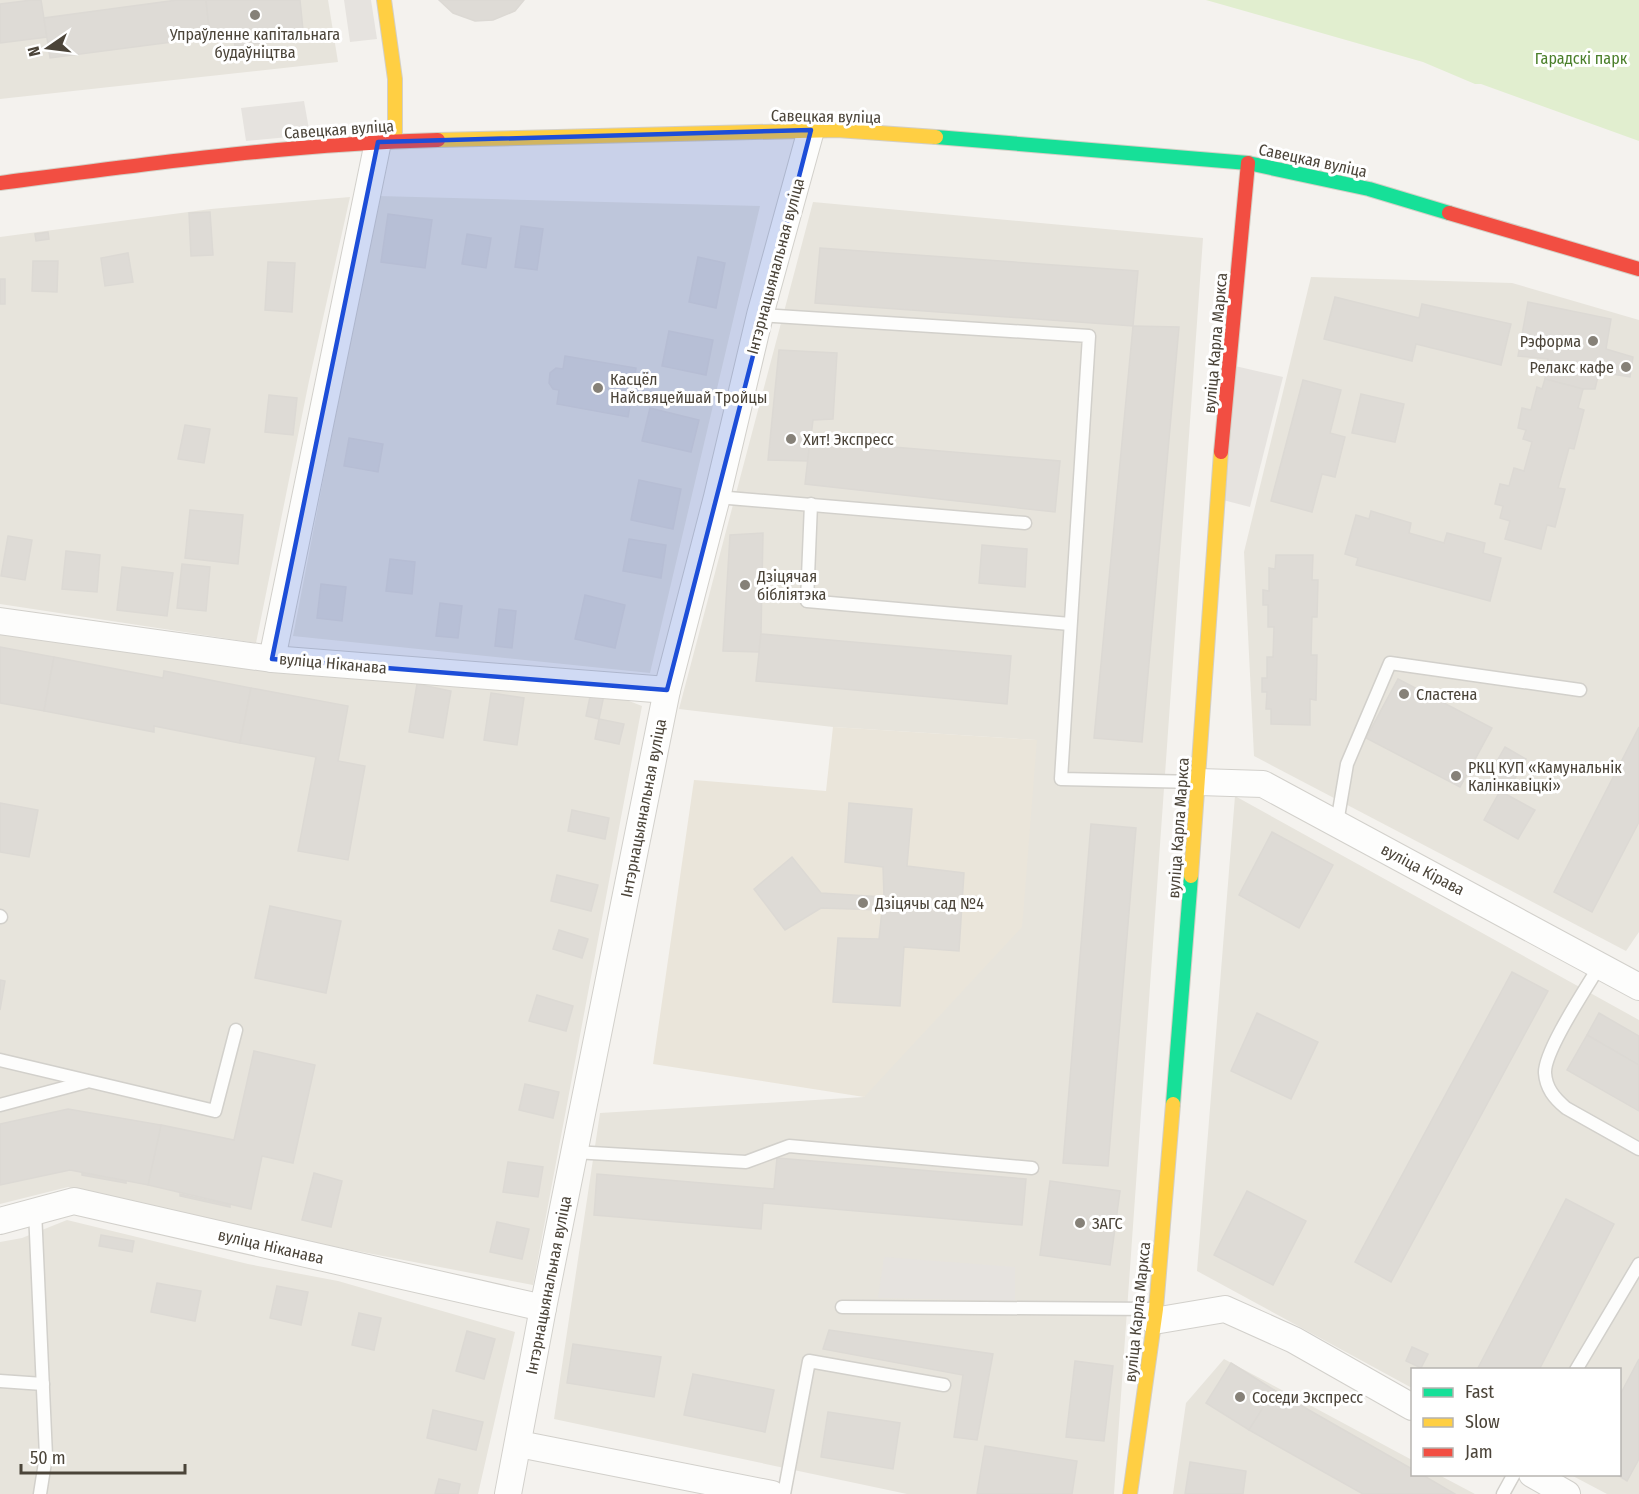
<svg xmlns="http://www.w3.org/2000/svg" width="1639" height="1494" viewBox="0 0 1639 1494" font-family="'Fira Sans Condensed',sans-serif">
	<rect width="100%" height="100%" fill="#f4f2ee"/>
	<g fill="#e7e4dc">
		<path d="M0 0H328L338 62 0 99Z"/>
		<path d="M378 196 760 206 650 673 293 636Z"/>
		<path d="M350 197 309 381 256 643 0 604V237L211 209Z"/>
		<path d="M813 202 1203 238 1114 1494H907L554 1419 600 1113 864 1097 1036 740 833 727 679 709Z"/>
		<path d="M1311 277 1512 283 1639 320V932L1626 951 1254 756 1244 552Z"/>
		<path d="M0 634 598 689 642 706 533 1285 300 1240 68 1187 0 1204Z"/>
		<path d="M1235 796 1639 1020V1494H1607L1571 1475 1620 1474V1370H1412V1388L1197 1271Z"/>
		<path d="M67 1220 248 1264 338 1281 515 1332 478 1494H0V1242L22 1238Z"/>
		<path d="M1224 1359 1412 1460V1474L1439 1475 1475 1494H1173L1186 1403Z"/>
	</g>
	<path fill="#eae5da" d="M833 727 1037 740 1022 927 864 1097 653 1064 694 780 826 791Z"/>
	<path fill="#e1eecf" d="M1206 0H1639V141L1481 84H1475L1423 62Z"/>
	<g fill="#e6e3df">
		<path d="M344 0H371L377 39 350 42Z"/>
		<path d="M304 101 310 135 246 141 241 108Z"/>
		<path d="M1235 366 1283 377 1250 507 1223 500Z"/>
		<path d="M884 1257 1015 1267V1301L878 1298Z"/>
	</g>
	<g fill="#dedbd6" stroke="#dcd9d4" stroke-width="1.5">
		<path d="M32 0H41L47 37 0 43V4Z"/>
		<path d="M177 0H206L210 37 50 58 44 18Z"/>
		<path d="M206 0H300L303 30 283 32 284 41 235 46 233 34 210 37Z"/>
		<path d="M439 0H524L515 11 493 20 475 21 453 13Z"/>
		<path d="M210 212 213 255 191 256 189 213Z"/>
		<path d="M388 214 432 220 425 268 381 262Z"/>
		<path d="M521 226 543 229 537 270 515 267Z"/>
		<path d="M48 232 49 239 36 241 35 234Z"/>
		<path d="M467 234 491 238 486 268 462 264Z"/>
		<path d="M820 248 1138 271 1133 326 815 303Z"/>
		<path d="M128 253 133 282 105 286 101 258Z"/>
		<path d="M698 257 725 263 716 308 689 302Z"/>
		<path d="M33 261H58L57 292 32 291Z"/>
		<path d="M268 262 295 263 292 312 265 310Z"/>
		<rect x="0" y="279" width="5" height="25"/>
		<path d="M1335 297 1419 318 1422 304 1511 324 1501 365 1416 344 1412 361 1324 339Z"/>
		<path d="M1528 302 1611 319 1606 349 1633 357 1630 377 1599 372 1595 389H1583L1545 379 1548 359 1518 356Z"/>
		<path d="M1133 326 1179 327 1142 742 1094 738Z"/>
		<path d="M669 331 713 340 706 375 662 366Z"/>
		<path d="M779 350 837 353 833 419 813 420 808 461 768 460Z"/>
		<path d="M565 356 636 368 634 384 644 386 641 401 631 400 628 417 557 404 559 390 553 389 549 383 550 373 556 368 563 369Z"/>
		<path d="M1545 379 1583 389 1578 408 1584 410 1574 449 1569 448 1558 488 1565 489 1555 527 1547 525 1541 549 1505 539 1510 521 1500 518 1503 506 1495 504 1500 484 1509 486 1514 468 1524 471 1532 442 1523 439 1526 430 1518 428 1522 408 1531 410 1537 387 1542 389Z"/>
		<path d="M1303 380 1341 390 1330 433 1345 437 1335 477 1322 474 1312 512 1271 501Z"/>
		<path d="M1361 394 1404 404 1395 442 1352 433Z"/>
		<path d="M269 395 297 398 293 435 265 432Z"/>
		<path d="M650 408 699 420 691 452 642 441Z"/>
		<path d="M185 425 210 429 204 463 178 459Z"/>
		<path d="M349 438 383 444 378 472 344 466Z"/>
		<path d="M810 440 1060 461 1055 512 805 484Z"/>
		<path d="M639 480 681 489 673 529 631 520Z"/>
		<path d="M190 510 243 515 238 564 185 558Z"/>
		<path d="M1371 511 1411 523 1409 533 1444 543 1447 533 1485 543 1483 553 1501 558 1490 601 1356 565 1358 558 1345 554 1356 515 1369 519Z"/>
		<path d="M763 533 761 634 759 652 723 651 730 535Z"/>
		<path d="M8 536 32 540 25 580 1 576Z"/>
		<path d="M629 539 666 545 661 578 623 571Z"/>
		<path d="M982 545 1027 549 1025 587 979 583Z"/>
		<path d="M66 551 100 555 97 592 62 589Z"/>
		<path d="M1276 555H1313L1312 580H1318L1317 617H1312L1311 655H1317L1316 700 1310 699V725L1271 724V709H1266L1267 692H1262V678H1267V657H1273L1274 627H1268V605H1263V590L1269 591V568L1275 569Z"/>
		<path d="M390 559 415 562 412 594 386 591Z"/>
		<path d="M182 564 210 567 206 611 177 608Z"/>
		<path d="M122 567 173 573 167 616 117 610Z"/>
		<path d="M321 584 346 587 342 621 317 618Z"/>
		<path d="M585 595 625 605 615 648 575 639Z"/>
		<path d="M440 603 462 606 458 638 436 636Z"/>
		<path d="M499 609 516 611 512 648 495 646Z"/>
		<path d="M761 634 1011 656 1007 704 756 681Z"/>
		<path d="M0 647 54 657 44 711 0 703Z"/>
		<path d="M54 657 163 678 164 671 251 688 240 743 154 726V732L44 711Z"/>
		<path d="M1398 679 1492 728 1460 787 1366 738Z"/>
		<path d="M417 684 451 691 443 738 409 732Z"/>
		<path d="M251 688 348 706 338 761 365 766 348 860 298 851 316 757 240 743Z"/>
		<path d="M591 692 604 695 599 719 586 716Z"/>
		<path d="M491 693 524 698 517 745 484 740Z"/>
		<path d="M599 719 624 724 619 744 595 739Z"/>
		<path d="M1639 727V822L1592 912 1554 892Z"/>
		<path d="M1505 747 1526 759 1510 787 1489 775Z"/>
		<path d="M1500 791 1535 810 1518 839 1484 820Z"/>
		<path d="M0 803 38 810 29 857 0 852Z"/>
		<path d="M849 803 912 809 907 866 964 873 959 951 904 947 900 1006 833 1002 838 938 879 939 882 910 821 908 785 930 754 889 792 857 821 893 884 897 883 867 845 862Z"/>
		<path d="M572 810 609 818 605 839 568 831Z"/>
		<path d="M1091 824 1136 828 1108 1166 1063 1163Z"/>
		<path d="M1272 832 1333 865 1299 928 1239 895Z"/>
		<path d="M557 875 598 885 591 911 551 901Z"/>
		<path d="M270 906 341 921 326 993 255 978Z"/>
		<path d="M559 930 588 939 582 958 553 949Z"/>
		<path d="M1512 972 1548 991 1391 1282 1355 1262Z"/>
		<path d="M0 980 5 981 0 1010Z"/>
		<path d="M537 995 573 1006 566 1031 529 1021Z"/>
		<path d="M1257 1013 1318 1042 1291 1099 1231 1071Z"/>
		<path d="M1599 1013 1639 1036V1065L1587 1035Z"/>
		<path d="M1587 1035 1639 1065V1111L1567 1070Z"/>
		<path d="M254 1051 315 1065 293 1163 262 1156 251 1209 148 1185 161 1125 234 1140Z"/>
		<path d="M525 1084 559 1092 553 1118 519 1110Z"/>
		<path d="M68 1109 161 1125 148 1185 70 1170 0 1185V1124Z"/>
		<path d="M777 1158 1026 1179 1022 1225 763 1203 761 1229 594 1215 597 1174 774 1189Z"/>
		<path d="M508 1162 543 1167 538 1197 503 1192Z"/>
		<path d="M82 1173 126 1181V1183L82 1175Z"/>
		<path d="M314 1173 342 1181 331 1227 302 1220Z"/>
		<path d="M1050 1181 1120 1191 1110 1265 1040 1255Z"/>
		<path d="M1247 1191 1306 1221 1273 1285 1214 1255Z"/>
		<path d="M180 1194 230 1205V1207L180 1196Z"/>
		<path d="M1566 1199 1614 1224 1539 1370H1477Z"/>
		<path d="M497 1222 529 1229 522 1259 490 1252Z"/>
		<path d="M101 1235 134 1241 132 1252 99 1246Z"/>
		<path d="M157 1283 201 1291 195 1321 151 1312Z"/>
		<path d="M277 1286 308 1292 301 1325 270 1318Z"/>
		<path d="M359 1313 381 1318 374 1350 352 1345Z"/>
		<path d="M829 1330 993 1354 977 1440 954 1437 963 1375 823 1349Z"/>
		<path d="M467 1331 495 1339 484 1379 456 1371Z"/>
		<path d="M573 1344 661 1357 654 1397 567 1383Z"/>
		<path d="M1412 1347 1428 1354 1421 1368 1406 1361Z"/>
		<path d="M1639 1359V1459L1627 1481 1616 1474H1620V1395Z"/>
		<path d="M1075 1361 1113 1366 1104 1441 1066 1437Z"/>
		<path d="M1231 1363 1274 1390 1249 1430 1206 1403Z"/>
		<path d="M693 1374 774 1390 765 1432 684 1415Z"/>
		<path d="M1274 1390 1412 1469V1474H1421L1455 1494H1363L1249 1430Z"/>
		<path d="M433 1410 483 1422 476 1450 427 1438Z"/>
		<path d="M828 1412 900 1423 893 1469 821 1457Z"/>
		<path d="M985 1446 1077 1461 1072 1494H977Z"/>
		<path d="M1190 1462 1246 1471 1243 1494H1185Z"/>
		<path d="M439 1479 460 1484 458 1494H435Z"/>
	</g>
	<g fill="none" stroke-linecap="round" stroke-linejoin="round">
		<g stroke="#d2d0cb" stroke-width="15">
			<g id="lane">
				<path d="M760 315 1089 336 1061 779 1198 782"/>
				<path d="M717 497 1025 523"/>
				<path d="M811 504 807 601 1070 624"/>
				<path d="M1337 823 1347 764 1390 663 1580 690"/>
				<path d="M0 916 1 917"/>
				<path d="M1600 965C1587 987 1544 1051 1545 1073 1546 1088 1554 1098 1566 1108L1639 1149"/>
				<path d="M0 1060 215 1111 236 1030"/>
				<path d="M0 1105 86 1082"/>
				<path d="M574 1152 746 1162 789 1146 1032 1168"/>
				<path d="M35 1211 46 1456 40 1494"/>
				<path d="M842 1307 1154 1309"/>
				<path d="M1576 1370 1639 1264"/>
				<path d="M0 1381 43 1384"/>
				<path d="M784 1494 809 1361 944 1385"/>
				<path d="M1503 1494 1514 1474"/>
			</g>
		</g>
		<g stroke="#d2d0cb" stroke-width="28">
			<g id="street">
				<path d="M0 621 272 659 667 690"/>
				<path d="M272 659 378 142"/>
				<path d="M1199 782 1263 784 1639 987"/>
				<path d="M0 1221 74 1201 543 1308"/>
				<path d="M1154 1321 1225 1309 1294 1340 1412 1407"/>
				<path d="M519 1444 772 1494"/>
				<path d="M1532 1474 1567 1494"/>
				<path d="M508 1494 543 1308 667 690 717 497 760 315 811 130"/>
			</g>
		</g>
		<g stroke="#d3cfc5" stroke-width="16">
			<g id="fast">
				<path d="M936 137 1248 163 1369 189 1449 213"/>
				<path d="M1173 1104 1191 876"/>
			</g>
		</g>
		<g stroke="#d3cfc5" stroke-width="16">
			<g id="slow">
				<path d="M384 0 395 79V141"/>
				<path d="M438 140 837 130 936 137"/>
				<path d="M1191 876 1221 452"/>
				<path d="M1130 1494 1156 1309 1173 1104"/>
			</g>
		</g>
		<g stroke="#d3cfc5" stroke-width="16">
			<g id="jam">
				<path d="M0 183C146 164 291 144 438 140"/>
				<path d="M1449 213 1639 269"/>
				<path d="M1221 452 1248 163"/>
			</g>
		</g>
		<use href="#lane" stroke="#fdfdfc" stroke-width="12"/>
		<use href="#street" stroke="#fdfdfc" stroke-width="26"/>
		<use href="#fast" stroke="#16e098" stroke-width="14"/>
		<use href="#slow" stroke="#ffcf43" stroke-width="14"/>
		<use href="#jam" stroke="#f24e42" stroke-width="14"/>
	</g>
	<path fill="#1d4ed8" fill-opacity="0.2" stroke="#1d4ed8" stroke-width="4.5" stroke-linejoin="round" d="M811 130 667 690 272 659 378 142Z"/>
	<g fill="#868178" stroke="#fff" stroke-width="2">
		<circle cx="255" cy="15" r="6"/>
		<circle cx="1593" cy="341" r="6"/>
		<circle cx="1626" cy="367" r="6"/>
		<circle cx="598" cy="388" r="6"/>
		<circle cx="791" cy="439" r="6"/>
		<circle cx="745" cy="585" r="6"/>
		<circle cx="1404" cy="694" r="6"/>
		<circle cx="1456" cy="776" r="6"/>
		<circle cx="863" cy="903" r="6"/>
		<circle cx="1080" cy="1223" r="6"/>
		<circle cx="1240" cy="1397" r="6"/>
	</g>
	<g text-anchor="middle" stroke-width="6" stroke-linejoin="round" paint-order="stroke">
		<g font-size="16" fill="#4b4439" stroke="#fff" text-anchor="start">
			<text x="255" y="40" text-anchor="middle">Упраўленне капітальнага<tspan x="255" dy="18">будаўніцтва</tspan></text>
			<text x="1581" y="347" text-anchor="end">Рэформа</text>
			<text x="1614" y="373" text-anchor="end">Релакс кафе</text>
			<text x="610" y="385">Касцёл<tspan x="610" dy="18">Найсвяцейшай Тройцы</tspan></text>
			<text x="803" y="445">Хит! Экспресс</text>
			<text x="757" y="582">Дзіцячая<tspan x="757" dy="18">бібліятэка</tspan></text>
			<text x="1416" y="700">Сластена</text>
			<text x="1468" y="773">РКЦ КУП «Камунальнік<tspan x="1468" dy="18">Калінкавіцкі»</tspan></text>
			<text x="875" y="909">Дзіцячы сад №4</text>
			<text x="1092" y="1229">ЗАГС</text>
			<text x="1252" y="1403">Соседи Экспресс</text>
		</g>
		<g font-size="16" fill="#4a7f2a" stroke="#fff">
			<text x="1581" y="64">Гарадскі парк</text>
		</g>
		<g font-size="16" fill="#4b4439" stroke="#fff">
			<text transform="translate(826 116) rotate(1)" y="6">Савецкая вуліца</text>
			<text transform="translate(339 129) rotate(-4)" y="6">Савецкая вуліца</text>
			<text transform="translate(1313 160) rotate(12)" y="6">Савецкая вуліца</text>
			<text transform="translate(775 266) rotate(-75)" y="6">Інтэрнацыянальная вуліца</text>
			<text transform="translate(1215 343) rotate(-85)" y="6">вуліца Карла Маркса</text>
			<text transform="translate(333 663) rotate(5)" y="6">вуліца Ніканава</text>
			<text transform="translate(643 808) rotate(-79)" y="6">Інтэрнацыянальная вуліца</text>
			<text transform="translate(1178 828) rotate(-86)" y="6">вуліца Карла Маркса</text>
			<text transform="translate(1423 869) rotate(28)" y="6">вуліца Кірава</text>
			<text transform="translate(271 1246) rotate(13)" y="6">вуліца Ніканава</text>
			<text transform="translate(548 1285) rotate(-79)" y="6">Інтэрнацыянальная вуліца</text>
			<text transform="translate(1137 1312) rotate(-84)" y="6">вуліца Карла Маркса</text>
		</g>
	</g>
	<rect x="1411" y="1368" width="210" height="108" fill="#ffffff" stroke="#b7b4b0" stroke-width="1.5"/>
	<rect x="1423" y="1388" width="30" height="9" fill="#16e098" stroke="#b7b4b0" stroke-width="1.5"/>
	<text x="1465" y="1398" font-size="18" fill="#4b4439">Fast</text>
	<rect x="1423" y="1418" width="30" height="9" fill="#ffcf43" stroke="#b7b4b0" stroke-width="1.5"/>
	<text x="1465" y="1428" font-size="18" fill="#4b4439">Slow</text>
	<rect x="1423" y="1448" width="30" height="9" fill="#f24e42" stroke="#b7b4b0" stroke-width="1.5"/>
	<text x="1465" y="1458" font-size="18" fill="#4b4439">Jam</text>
	<g transform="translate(48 48) rotate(256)" stroke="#ffffff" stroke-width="4.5" paint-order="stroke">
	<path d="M0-4.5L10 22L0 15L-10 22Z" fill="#4b4439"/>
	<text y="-9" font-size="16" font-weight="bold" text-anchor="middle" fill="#4b4439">N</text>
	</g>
	<path d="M21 1464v9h164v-9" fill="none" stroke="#4b4439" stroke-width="3"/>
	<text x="30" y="1464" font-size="18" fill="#4b4439" stroke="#ffffff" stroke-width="4.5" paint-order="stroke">50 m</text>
</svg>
